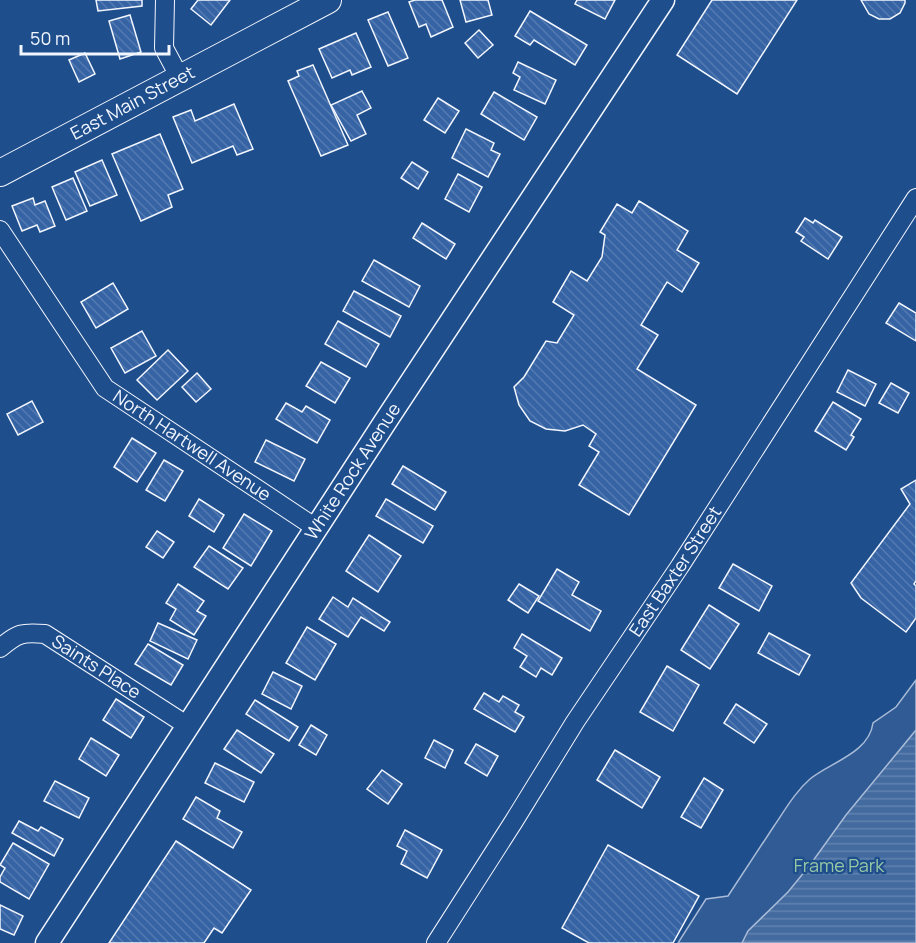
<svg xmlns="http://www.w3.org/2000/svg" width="916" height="943" viewBox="0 0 916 943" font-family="Manrope,sans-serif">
	<defs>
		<pattern id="water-rules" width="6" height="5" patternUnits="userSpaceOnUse" patternTransform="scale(1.5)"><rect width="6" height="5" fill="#446ba0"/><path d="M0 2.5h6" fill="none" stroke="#5f81ae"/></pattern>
		<pattern id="building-back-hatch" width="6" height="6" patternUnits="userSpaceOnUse" patternTransform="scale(1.5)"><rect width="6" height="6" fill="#3563a3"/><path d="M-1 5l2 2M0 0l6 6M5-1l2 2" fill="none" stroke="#537ab1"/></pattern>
	</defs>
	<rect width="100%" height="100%" fill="#1f4e8c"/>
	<path fill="#305b95" stroke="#a8bbd7" stroke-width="1.5" d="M916 680V943H678L706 899 728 896C743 873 758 850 774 826 785 810 795 792 810 779 831 762 869 753 873 723L896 707Z"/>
	<path fill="url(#water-rules)" stroke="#a8bbd7" stroke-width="1.5" d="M916 730V943H742L748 931 788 892 810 865 846 815Z"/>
	<g fill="url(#building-back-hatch)" stroke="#f2f6ff" stroke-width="1.5">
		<path d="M96 0H142V6L98 11Z"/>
		<path d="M198 0H230L211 25 191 9Z"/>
		<path d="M415 0H442L453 27 431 37 426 24 419 27 409 2Z"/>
		<path d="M460 0H488L492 15 466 22Z"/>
		<path d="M577 0H615L605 19 575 4Z"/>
		<path d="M712 0H797L737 94 677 55Z"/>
		<path d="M861 0H905V3L900 13 890 19H879L869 14Z"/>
		<path d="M530 11 587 45 575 65 534 40 530 45 515 36Z"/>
		<path d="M388 12 408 58 388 66 368 20Z"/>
		<path d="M130 15 141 52 120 59 109 21Z"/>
		<path d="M479 30 493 45 478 58 465 43Z"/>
		<path d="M356 33 371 67 352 75 350 70 332 78 319 49Z"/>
		<path d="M85 53 95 74 79 82 69 60Z"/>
		<path d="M518 62 556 80 545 104 514 90 520 77 513 73Z"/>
		<path d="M313 65 348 145 321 156 288 81 299 76 297 71Z"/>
		<path d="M362 91 371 108 357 115 366 134 351 141 331 105Z"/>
		<path d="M494 92 537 117 524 140 481 114Z"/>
		<path d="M438 98 459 111 445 133 424 120Z"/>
		<path d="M234 104 253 149 237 155 233 146 192 163 173 117 191 110 195 121Z"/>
		<path d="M466 129 494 143 491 150 500 154 488 177 452 158Z"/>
		<path d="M160 134 183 189 168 195 172 207 141 221 112 154Z"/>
		<path d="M102 160 117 195 90 206 75 172Z"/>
		<path d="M412 162 428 172 418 189 401 178Z"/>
		<path d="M458 174 482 187 469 212 445 199Z"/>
		<path d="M73 178 87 211 66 220 52 187Z"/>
		<path d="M33 198 35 205 45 201 55 226 40 232 37 225 22 231 12 206Z"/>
		<path d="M639 201 688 231 677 250 699 263 682 292 667 282 641 325 658 335 637 369 696 405 629 515 579 485 599 452 589 446 596 434 583 425 565 431 546 429 530 421 519 405 514 387 524 377 546 341 557 343 574 315 553 302 571 271 587 281 602 257 605 235 600 232 617 204 632 213Z"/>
		<path d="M805 218 813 223 815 220 842 237 828 259 801 241 804 237 796 232Z"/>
		<path d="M422 223 455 244 446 259 413 238Z"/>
		<path d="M374 260 420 286 409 307 362 281Z"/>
		<path d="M113 283 128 309 96 328 81 302Z"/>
		<path d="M354 291 401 316 390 337 343 311Z"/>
		<path d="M899 303 916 313V341L886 323Z"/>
		<path d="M338 321 379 344 366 367 325 344Z"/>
		<path d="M142 331 156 356 125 373 111 348Z"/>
		<path d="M168 350 188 371 157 400 137 380Z"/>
		<path d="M321 362 350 378 335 403 306 386Z"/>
		<path d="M848 370 876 384 865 406 837 392Z"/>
		<path d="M197 373 211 389 196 402 182 387Z"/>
		<path d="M891 383 909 393 898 413 879 403Z"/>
		<path d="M32 401 43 422 18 435 7 414Z"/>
		<path d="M833 402 861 419 851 435 854 437 846 450 815 431Z"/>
		<path d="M286 403 302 412 306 406 330 420 317 443 276 419Z"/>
		<path d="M132 438 156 453 137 482 114 467Z"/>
		<path d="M266 440 305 459 294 481 255 462Z"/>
		<path d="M164 460 183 471 165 501 146 490Z"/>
		<path d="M403 466 446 492 435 510 392 484Z"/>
		<path d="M916 480V581L914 584 916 586V618L906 632 861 598 851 583 910 504 901 489Z"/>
		<path d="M199 499 224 515 214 532 189 516Z"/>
		<path d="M386 499 433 526 423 543 376 516Z"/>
		<path d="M244 514 272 531 251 566 223 548Z"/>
		<path d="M157 531 174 542 163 558 146 547Z"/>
		<path d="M369 535 401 556 378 592 346 571Z"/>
		<path d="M209 546 243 568 228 589 194 567Z"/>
		<path d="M733 564 772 586 759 611 719 588Z"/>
		<path d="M557 569 579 582 572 595 601 611 590 631 538 601Z"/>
		<path d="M178 584 204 601 197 611 206 616 194 635 170 620 176 609 166 603Z"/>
		<path d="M519 584 539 596 528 613 508 600Z"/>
		<path d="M333 597 348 607 353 598 390 622 384 631 361 617 348 637 319 619Z"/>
		<path d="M709 605 739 624 710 669 681 650Z"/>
		<path d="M158 623 197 640 188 659 150 641Z"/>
		<path d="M307 627 336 644 315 680 286 663Z"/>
		<path d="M769 633 810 655 799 675 758 653Z"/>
		<path d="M522 634 562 658 552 675 541 668 536 677 520 667 527 656 514 648Z"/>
		<path d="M148 644 183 665 171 685 135 664Z"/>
		<path d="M667 666 699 685 673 731 640 712Z"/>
		<path d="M273 672 302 686 291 709 262 694Z"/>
		<path d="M484 693 499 702 503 696 519 705 515 712 524 717 515 732 474 709Z"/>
		<path d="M116 699 144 717 131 738 103 720Z"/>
		<path d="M255 700 298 727 289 741 246 714Z"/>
		<path d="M736 704 767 724 754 743 724 723Z"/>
		<path d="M311 725 327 735 316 755 299 745Z"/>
		<path d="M237 730 274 754 261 773 224 749Z"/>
		<path d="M91 738 119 755 106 776 79 759Z"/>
		<path d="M434 740 453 750 445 768 425 758Z"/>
		<path d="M476 744 498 756 487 776 465 763Z"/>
		<path d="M615 750 660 777 642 808 597 780Z"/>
		<path d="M215 763 254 782 244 802 205 783Z"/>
		<path d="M382 770 402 784 388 804 367 789Z"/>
		<path d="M704 778 723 790 701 828 681 817Z"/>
		<path d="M55 781 89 798 79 818 44 801Z"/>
		<path d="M196 797 220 811 217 818 242 832 233 848 183 819Z"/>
		<path d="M19 821 38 831 41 827 63 839 54 856 12 833Z"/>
		<path d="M405 830 442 850 427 878 401 864 407 851 397 846Z"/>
		<path d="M176 841 251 890 222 933 214 928 204 943H109Z"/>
		<path d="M13 843 49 864 29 899 0 882V877L5 868 0 865Z"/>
		<path d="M608 845 699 896 673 943H589L562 928Z"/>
		<path d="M0 905 23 916 14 935 0 929Z"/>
	</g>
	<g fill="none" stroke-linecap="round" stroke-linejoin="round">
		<g stroke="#f2f6ff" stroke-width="20">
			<g id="minor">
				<path d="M165 0 164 48 180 78"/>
				<path id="s1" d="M0 230 105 388 316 528"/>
				<path id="s2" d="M0 648C18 633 22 632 45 634L188 726"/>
				<path id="s3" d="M436 943 514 821 575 722 680 566 916 198"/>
			</g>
		</g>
		<g stroke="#f2f6ff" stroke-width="25">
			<g id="tertiary">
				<path id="s4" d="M47 943 387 419 663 0"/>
			</g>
		</g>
		<g stroke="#f2f6ff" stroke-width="28">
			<g id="secondary">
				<path id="s5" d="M0 173 328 0"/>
			</g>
		</g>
		<use href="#minor" stroke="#1f4e8c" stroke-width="18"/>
		<use href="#tertiary" stroke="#1f4e8c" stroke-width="22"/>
		<use href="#secondary" stroke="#1f4e8c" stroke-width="26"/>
	</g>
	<g text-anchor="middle" stroke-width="4.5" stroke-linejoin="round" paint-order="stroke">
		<g font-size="18" fill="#f2f6ff" stroke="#1f4e8c">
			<text dy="6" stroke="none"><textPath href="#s5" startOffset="150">East Main Street</textPath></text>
			<text dy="6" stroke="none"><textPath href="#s1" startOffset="294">North Hartwell Avenue</textPath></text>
			<text dy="6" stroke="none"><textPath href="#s4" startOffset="562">White Rock Avenue</textPath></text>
			<text dy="6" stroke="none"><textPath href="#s3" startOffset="442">East Baxter Street</textPath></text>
			<text dy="6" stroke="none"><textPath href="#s2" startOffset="110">Saints Place</textPath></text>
		</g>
		<g font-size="18" fill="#97c8a6" stroke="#1f4e8c">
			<text x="839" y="872">Frame Park</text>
		</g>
	</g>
	<path d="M21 45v9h148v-9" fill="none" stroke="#f2f6ff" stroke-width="3"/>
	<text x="30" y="45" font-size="18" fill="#f2f6ff" stroke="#1f4e8c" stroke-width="4.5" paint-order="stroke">50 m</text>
</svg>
